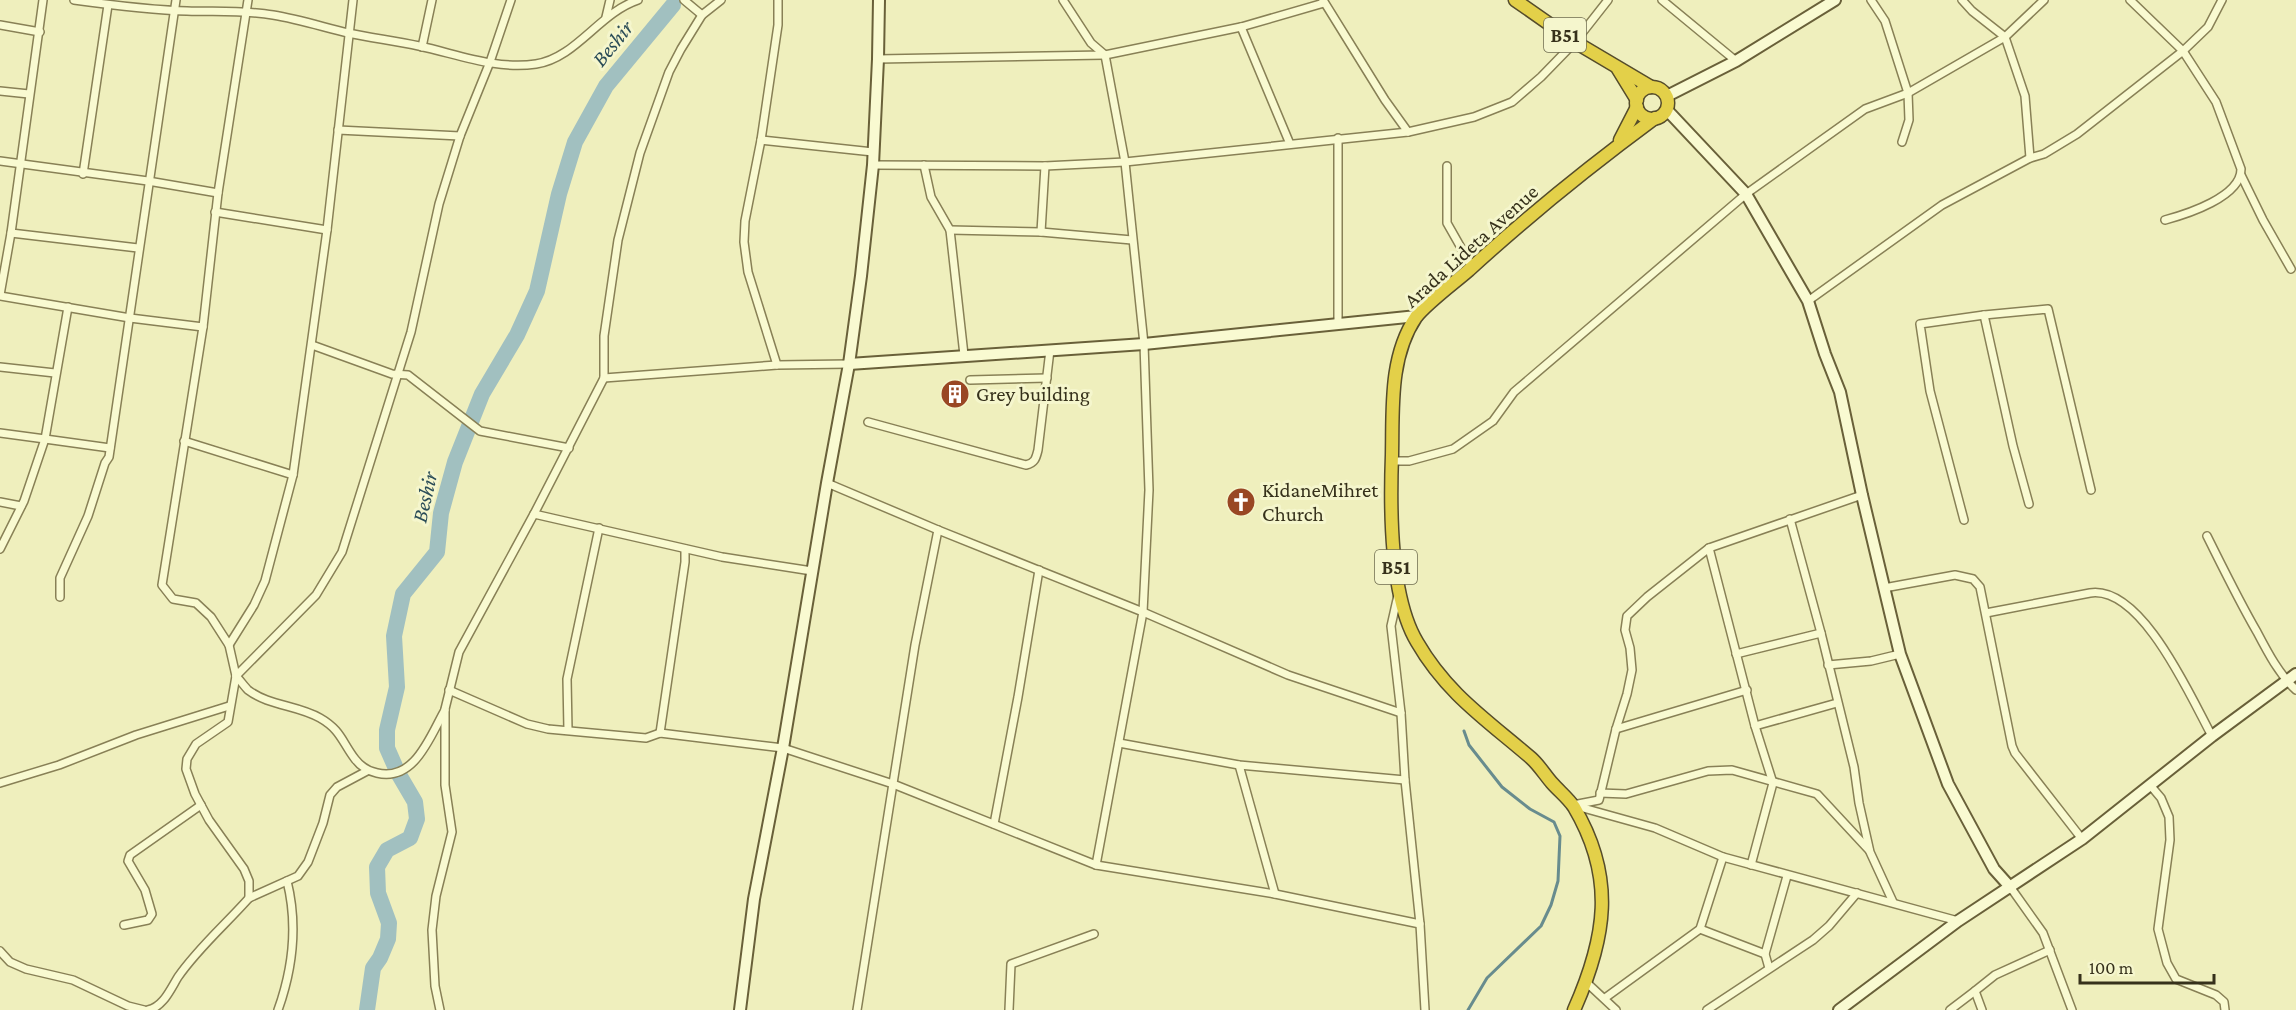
<svg xmlns="http://www.w3.org/2000/svg" width="2296" height="1010" viewBox="0 0 2296 1010" font-family="'Crimson Pro',serif">
	<rect width="100%" height="100%" fill="#efefbd"/>
	<g fill="none" stroke-linecap="round" stroke-linejoin="round">
		<path stroke="#688c8e" stroke-width="3" d="M1464 731 1469 745 1502 787 1530 809 1554 822 1560 836 1558 881 1551 905 1541 926 1487 978 1468 1010"/>
		<path stroke="#a1c0c0" stroke-width="16" d="M367 1010 373 968 380 958 388 939 389 923 378 893 377 867 387 850 410 838 417 819 415 802 398 773 387 748V730L397 687 394 636 403 594 437 552 441 513 455 462 482 394 517 335 537 291 559 194 575 142 606 86 673 5"/>
		<g stroke="#888056" stroke-width="10">
			<g id="street">
				<path d="M74 0C111 5 149 10 187 11 215 12 245 10 273 15 298 19 323 27 348 33 372 38 396 41 419 46 457 54 496 70 536 64 576 58 599 13 638 0"/>
				<path d="M684 0 702 15"/>
				<path d="M1063 0 1091 43 1105 55 1125 162 1144 344 1149 490 1143 612 1096 865"/>
				<path d="M1323 0 1385 100 1408 132"/>
				<path d="M1662 0 1736 61"/>
				<path d="M1871 0 1885 21 1908 93 1909 120 1902 142"/>
				<path d="M1962 0 1972 11 2005 37 2025 96 2030 158"/>
				<path d="M2130 0 2183 51 2216 102 2241 169C2241 197 2187 214 2165 220"/>
				<path d="M606 17 610 0"/>
				<path d="M0 25 40 32"/>
				<path d="M1241 27 1290 144"/>
				<path d="M422 47 432 0"/>
				<path d="M878 59 1105 55 1241 27 1324 3"/>
				<path d="M0 91 29 94"/>
				<path d="M338 130 460 136"/>
				<path d="M1338 138V323"/>
				<path d="M761 140 873 152"/>
				<path d="M0 161 148 181 218 193"/>
				<path d="M873 165 1045 166 1125 162 1408 132 1474 117 1512 102 1541 77 1575 42 1608 0"/>
				<path d="M924 165 931 197 950 230 964 355"/>
				<path d="M1447 166V223L1472 267"/>
				<path d="M83 174 108 5"/>
				<path d="M2241 175 2263 220 2291 269"/>
				<path d="M215 212 327 230"/>
				<path d="M950 230 1041 232 1132 240"/>
				<path d="M1041 232 1045 166"/>
				<path d="M11 233 138 248"/>
				<path d="M0 295 11 233 43 0"/>
				<path d="M0 296 130 318 203 327"/>
				<path d="M1808 301 1942 205 2030 158 2044 154 2077 134 2183 51 2208 27 2222 0"/>
				<path d="M68 307 45 439 110 448"/>
				<path d="M1984 315 2013 446 2029 504"/>
				<path d="M312 345 392 374 408 375 480 431 569 448"/>
				<path d="M777 365 748 272 744 242 745 221 761 140 778 25V0"/>
				<path d="M0 367 55 373"/>
				<path d="M604 378 777 365 849 364"/>
				<path d="M970 380 1047 378"/>
				<path d="M868 422 1026 465C1035 463 1036 458 1038 450L1050 350"/>
				<path d="M0 433 45 439 24 501 0 549"/>
				<path d="M184 441 293 475"/>
				<path d="M1392 461H1409L1453 449 1493 421 1514 392 1746 194 1865 109 1908 93 2005 37 2044 0"/>
				<path d="M827 483 938 530 1143 612 1288 675 1401 713"/>
				<path d="M0 502 21 506"/>
				<path d="M534 514 722 557 812 571"/>
				<path d="M1790 519 1821 633 1854 767 1859 803 1870 852 1893 902"/>
				<path d="M1964 520 1930 391 1920 324 1984 315 2048 309 2091 490"/>
				<path d="M2207 536C2223 568 2239 601 2257 632 2268 653 2279 674 2296 690"/>
				<path d="M1709 548 1755 726 1773 783 1751 865"/>
				<path d="M1884 588 1955 575 1973 579 1980 587 2012 746 2015 753 2082 839"/>
				<path d="M1398 595 1391 626 1401 713 1405 780 1420 924 1425 1010"/>
				<path d="M60 597V578L88 516 105 463 109 457 176 0"/>
				<path d="M1986 613 2090 593C2142 585 2191 698 2212 736"/>
				<path d="M229 645 254 605 265 581 293 475 327 230 353 0"/>
				<path d="M1736 654 1821 633"/>
				<path d="M1828 665 1871 661 1900 654"/>
				<path d="M236 676 316 595 342 552 411 332 439 204 460 136 490 62 511 0"/>
				<path d="M236 676C240 680 244 686 248 690 269 706 298 705 320 718 341 730 342 742 355 759 361 767 368 771 377 773 415 782 430 736 445 710"/>
				<path d="M449 690 527 724 548 729 646 738 660 733 783 748 893 784 1096 865 1275 894 1420 924"/>
				<path d="M1755 726 1837 703"/>
				<path d="M1616 729 1747 690"/>
				<path d="M568 730 567 679 599 528"/>
				<path d="M660 733 685 562V549"/>
				<path d="M1119 743 1239 765 1405 780"/>
				<path d="M1239 765 1275 894"/>
				<path d="M0 783 59 765 136 735 229 706"/>
				<path d="M2150 785 2161 798 2169 817 2170 840 2158 929 2167 963 2176 979 2216 995 2224 1002 2225 1010"/>
				<path d="M1600 793 1626 794 1708 771 1732 770 1817 794 1869 850"/>
				<path d="M1573 805 1599 800 1616 729 1627 694 1632 670 1630 648 1625 630 1627 616 1647 597 1709 548 1862 495"/>
				<path d="M1576 806 1655 828 1723 857 1958 921"/>
				<path d="M994 824 1018 697 1039 570"/>
				<path d="M2011 888 2043 933 2072 1010"/>
				<path d="M249 898 298 876 308 862 323 823 330 795 337 787 367 771"/>
				<path d="M124 925 148 920 152 914 145 890 128 861 130 855 201 805"/>
				<path d="M1700 929 1765 954"/>
				<path d="M0 951 10 962 26 969 73 980 128 1006 144 1010"/>
				<path d="M1769 968 1765 954 1787 876"/>
				<path d="M1586 982 1616 1010"/>
				<path d="M1605 998 1700 929 1723 857"/>
				<path d="M148 1010C163 1007 170 990 178 977 198 948 226 924 249 898V881L244 869 209 820 195 794 186 769 187 759 196 744 228 722 236 676 229 645 211 617 196 603 173 599 162 585 203 327 218 193 248 0"/>
				<path d="M278 1010C293 968 298 925 287 881"/>
				<path d="M440 1010 435 986 432 930 436 896 452 832 445 785V709L459 652 534 514 604 378V336L618 240 640 153 669 72 681 49 702 15 721 0"/>
				<path d="M857 1010 915 645 938 530"/>
				<path d="M1009 1010 1011 964 1094 934"/>
				<path d="M1707 1010 1813 940 1829 926 1857 893"/>
				<path d="M1950 1010 1975 991"/>
				<path d="M1982 1010 1975 991 1995 975 2050 950"/>
			</g>
		</g>
		<g stroke="#696039" stroke-width="14">
			<g id="secondary">
				<path d="M1667 96 1736 61 1835 0"/>
				<path d="M1667 110 1746 194 1808 301 1825 354 1840 392 1862 495 1900 654 1948 784 1994 869 2011 888"/>
				<path d="M849 364 1144 344 1417 316"/>
				<path d="M740 1010 754 899 783 748 827 483 849 364 861 276 873 165 878 59 879 0"/>
				<path d="M1839 1010 1958 921 2082 839 2212 736 2296 674"/>
			</g>
		</g>
		<g stroke="#554c2b" stroke-width="15">
			<g id="highway">
				<path d="M1515 0 1575 42 1651 87"/>
				<path d="M1618 69 1637 100"/>
				<circle cx="1652" cy="103" r="16"/>
				<path d="M1620 140 1637 107"/>
				<path d="M1574 1010C1606 938 1616 878 1574 807 1568 798 1559 791 1552 783 1545 775 1539 765 1531 758 1487 720 1447 694 1417 642 1390 597 1390 507 1392 455 1393 409 1389 357 1416 317 1427 303 1454 283 1469 270 1528 216 1590 166 1655 118"/>
			</g>
		</g>
		<use href="#street" stroke="#f9fad1" stroke-width="7"/>
		<use href="#secondary" stroke="#f9fad1" stroke-width="10"/>
		<use href="#highway" stroke="#e3d049" stroke-width="12"/>
	</g>
	<defs>
		<g id="building-disc" transform="scale(1.5)"><circle r="9.5" fill="#994724" stroke="#f5f6cd"/><path d="M-4-6H4V6H1V3H-1V6H-4ZM-2.5-4.3h1.7v1.8h-1.7ZM.8-4.3h1.7v1.8H.8ZM-2.5-1h1.7V.8h-1.7ZM.8-1h1.7V.8H.8Z" fill="#fff"/></g>
		<g id="church-disc" transform="scale(1.5)"><circle r="9.5" fill="#994724" stroke="#f5f6cd"/><path d="M-1.2-6h2.4v3.5h3.3v2.4h-3.3V6h-2.4V-.1h-3.3v-2.4h3.3Z" fill="#fff"/></g>
	</defs>
	<g fill-rule="evenodd">
		<use href="#building-disc" x="955" y="394"/>
		<use href="#church-disc" x="1241" y="502"/>
	</g>
	<g text-anchor="middle" stroke-width="6" stroke-linejoin="round" paint-order="stroke">
		<g fill="#f5f6cd" stroke="#6f6c50" stroke-width="1.5">
			<rect x="1544" y="18" width="42" height="34" rx="4.5"/>
			<rect x="1375" y="550" width="42" height="34" rx="4.5"/>
		</g>
		<g font-size="20" font-weight="bold" fill="#36311b">
			<text x="1565" y="42">B51</text>
			<text x="1396" y="574">B51</text>
		</g>
		<g font-size="21" fill="#36311b" stroke="#f5f6cd">
			<text transform="translate(1471 246) rotate(-42)" y="7">Arada Lideta Avenue</text>
		</g>
		<g font-size="21" fill="#36311b" stroke="#f5f6cd" text-anchor="start">
			<text x="976" y="401">Grey building</text>
			<text x="1262" y="497">KidaneMihret<tspan x="1262" dy="24">Church</tspan></text>
		</g>
		<g font-size="22" font-style="italic" fill="#2a4c57" stroke="#f5f6cd">
			<text transform="translate(612 43) rotate(-51)" y="8">Beshir</text>
			<text transform="translate(424 497) rotate(-77)" y="8">Beshir</text>
		</g>
	</g>
	<path d="M2080 974v9h134v-9" fill="none" stroke="#36311b" stroke-width="3"/>
	<text x="2089" y="974" font-size="18" fill="#36311b" stroke="#f5f6cd" stroke-width="4.5" paint-order="stroke">100 m</text>
</svg>
